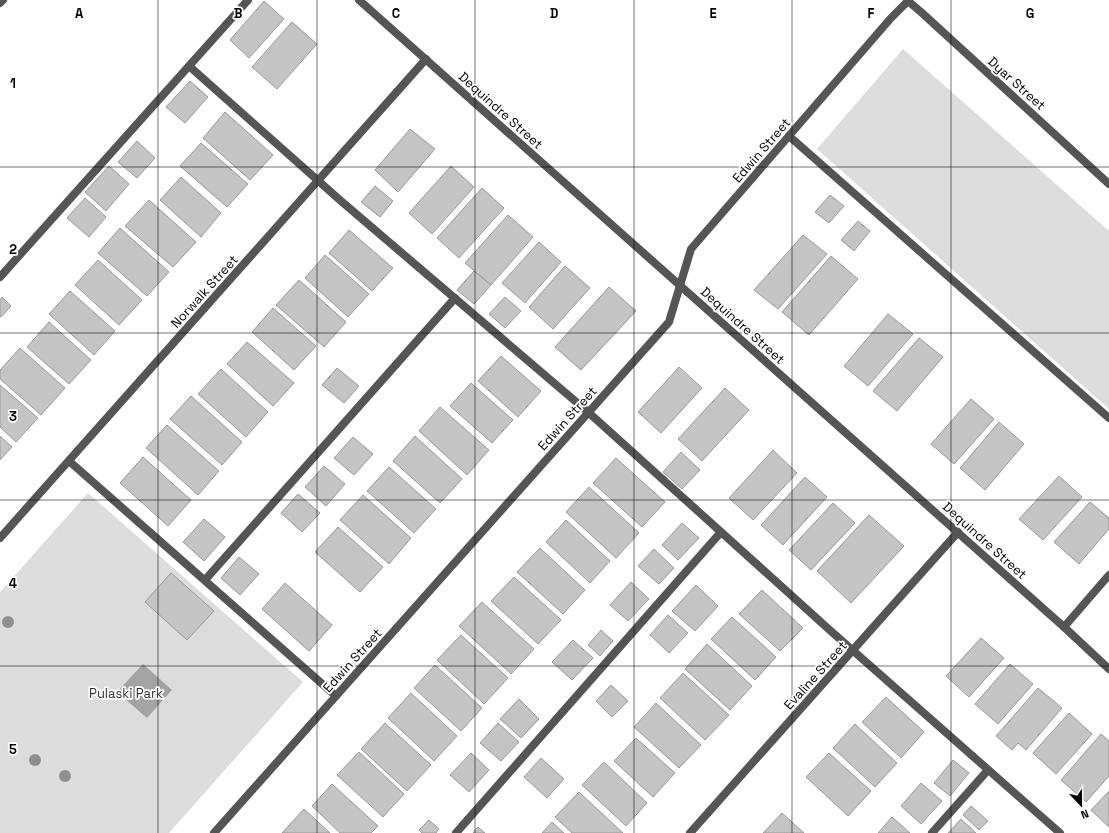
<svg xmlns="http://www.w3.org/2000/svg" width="1109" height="833" viewBox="0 0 1109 833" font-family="'Space Grotesk',sans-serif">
	<rect width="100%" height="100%" fill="#fff"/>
	<g fill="#dcdcdc">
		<path d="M903 49 1109 231V409L817 149Z"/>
		<path d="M88 493 303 682 169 833H0V592Z"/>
	</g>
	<path fill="#a3a3a3" d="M143 664 172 690 147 718 117 692Z"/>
	<g fill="#c4c4c4" stroke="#999">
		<path d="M264 1 284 19 249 58 230 40Z"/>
		<path d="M292 22 317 44 277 89 252 67Z"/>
		<path d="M190 81 208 97 185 123 166 107Z"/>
		<path d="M225 112 273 155 250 180 203 138Z"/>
		<path d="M410 129 435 149 398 192 375 170Z"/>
		<path d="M137 141 155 158 137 178 118 162Z"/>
		<path d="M201 143 248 184 227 207 180 166Z"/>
		<path d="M109 166 129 184 106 211 85 192Z"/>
		<path d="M451 166 474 187 432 234 409 213Z"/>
		<path d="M181 177 221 213 201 237 160 200Z"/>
		<path d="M375 186 393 201 380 217 361 202Z"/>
		<path d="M482 188 504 208 459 258 437 238Z"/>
		<path d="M830 195 844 206 829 223 815 212Z"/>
		<path d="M85 198 106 217 89 237 67 218Z"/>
		<path d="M149 200 196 242 173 267 125 226Z"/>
		<path d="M508 215 533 237 491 285 465 263Z"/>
		<path d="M858 221 870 231 854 251 841 240Z"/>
		<path d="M120 228 169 272 147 296 98 253Z"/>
		<path d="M349 230 393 268 372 291 329 253Z"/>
		<path d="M803 235 827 254 778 309 754 290Z"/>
		<path d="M539 242 561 262 525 303 502 283Z"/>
		<path d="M325 255 369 294 348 317 305 278Z"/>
		<path d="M831 256 858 279 809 335 782 312Z"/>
		<path d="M98 260 142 300 119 325 75 285Z"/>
		<path d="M565 266 590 288 553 329 529 307Z"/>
		<path d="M474 271 491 285 474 304 457 290Z"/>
		<path d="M299 280 346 322 324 347 276 305Z"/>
		<path d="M609 287 636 311 581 370 555 347Z"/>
		<path d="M70 291 115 331 94 355 49 314Z"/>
		<path d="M2 297 11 306 1 317 0 316V300Z"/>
		<path d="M505 297 521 311 505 328 489 314Z"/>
		<path d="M273 308 316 346 294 370 252 332Z"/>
		<path d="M888 314 913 334 868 386 844 366Z"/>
		<path d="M49 322 91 360 69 384 27 347Z"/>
		<path d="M919 338 943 357 897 411 873 391Z"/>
		<path d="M247 342 294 383 273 406 227 364Z"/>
		<path d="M20 348 65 388 41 415 0 379V370Z"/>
		<path d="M501 356 541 391 518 417 478 381Z"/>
		<path d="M679 367 702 388 661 433 638 412Z"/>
		<path d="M337 368 359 386 344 403 322 385Z"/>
		<path d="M221 369 268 412 246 437 198 394Z"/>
		<path d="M471 383 513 420 492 443 450 406Z"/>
		<path d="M0 385 38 418 16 442 0 427Z"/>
		<path d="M725 388 749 410 702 461 678 439Z"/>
		<path d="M191 396 242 442 222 465 170 419Z"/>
		<path d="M971 399 994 419 954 464 931 444Z"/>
		<path d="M440 407 489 450 467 475 419 431Z"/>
		<path d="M999 422 1024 444 985 490 960 468Z"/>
		<path d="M167 425 219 471 198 495 146 448Z"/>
		<path d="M0 436 12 447 0 460Z"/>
		<path d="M415 436 462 479 440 503 393 461Z"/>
		<path d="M353 437 373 454 354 475 334 458Z"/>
		<path d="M773 450 797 473 753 520 729 498Z"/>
		<path d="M681 452 700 470 682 489 663 472Z"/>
		<path d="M143 457 191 500 168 526 120 483Z"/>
		<path d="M616 458 665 502 642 527 593 483Z"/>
		<path d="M324 466 345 484 326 506 305 487Z"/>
		<path d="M389 467 436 509 414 533 367 491Z"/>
		<path d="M1059 476 1082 497 1043 540 1019 519Z"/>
		<path d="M805 477 827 497 783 545 761 525Z"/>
		<path d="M589 487 639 533 616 558 566 512Z"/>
		<path d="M298 494 320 513 302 532 281 513Z"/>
		<path d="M363 495 411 538 389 564 340 520Z"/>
		<path d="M1090 502 1109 518V529L1079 564 1054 542Z"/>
		<path d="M833 503 855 523 811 570 789 550Z"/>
		<path d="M869 515 904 546 851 603 817 571Z"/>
		<path d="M204 519 225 537 204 561 183 542Z"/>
		<path d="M566 520 610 561 590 583 546 542Z"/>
		<path d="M682 523 699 538 678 560 662 545Z"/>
		<path d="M338 527 383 567 360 592 315 552Z"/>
		<path d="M540 548 585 590 563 614 517 572Z"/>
		<path d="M654 549 674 568 659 584 638 566Z"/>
		<path d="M239 557 259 574 240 595 221 578Z"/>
		<path d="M171 573 214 611 187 640 145 602Z"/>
		<path d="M514 577 561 620 538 644 491 601Z"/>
		<path d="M631 582 649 599 628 621 610 605Z"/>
		<path d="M285 583 332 625 309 651 262 609Z"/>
		<path d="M696 585 718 606 695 631 672 611Z"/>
		<path d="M762 590 803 628 780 651 739 614Z"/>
		<path d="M482 602 534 649 511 674 459 626Z"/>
		<path d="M668 615 688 633 669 653 650 635Z"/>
		<path d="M732 617 776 657 755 680 711 639Z"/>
		<path d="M601 630 613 641 600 656 588 645Z"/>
		<path d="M461 635 508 678 484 704 437 660Z"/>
		<path d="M981 638 1004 658 969 697 946 676Z"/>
		<path d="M573 640 593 658 572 680 552 662Z"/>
		<path d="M707 644 752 686 730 710 685 669Z"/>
		<path d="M1010 664 1033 684 998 724 975 704Z"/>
		<path d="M435 665 482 708 461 731 414 688Z"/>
		<path d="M683 673 729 715 705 740 660 698Z"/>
		<path d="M611 685 628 701 612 717 596 701Z"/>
		<path d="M1038 688 1062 708 1026 750 1018 743 1012 750 996 736Z"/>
		<path d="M411 693 457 736 434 761 388 718Z"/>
		<path d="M886 697 924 732 901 758 862 722Z"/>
		<path d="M519 699 539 719 521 738 500 719Z"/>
		<path d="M656 703 701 745 679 768 634 727Z"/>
		<path d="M1069 713 1092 734 1056 774 1033 753Z"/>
		<path d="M385 723 431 765 407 791 361 749Z"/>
		<path d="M498 723 519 742 501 761 480 743Z"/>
		<path d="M855 724 897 763 875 787 833 748Z"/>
		<path d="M1101 734 1109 741V776L1086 802 1061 780Z"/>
		<path d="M636 738 675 773 653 797 614 761Z"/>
		<path d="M359 752 404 794 383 817 337 775Z"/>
		<path d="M471 753 489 770 469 792 450 775Z"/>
		<path d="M829 753 871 791 848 816 806 777Z"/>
		<path d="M541 758 564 779 547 798 524 777Z"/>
		<path d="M953 760 969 773 950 796 934 783Z"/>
		<path d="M604 762 647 803 626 826 582 785Z"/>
		<path d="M921 783 942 801 921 824 901 806Z"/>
		<path d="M332 784 378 826 371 833H340L312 806Z"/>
		<path d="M1109 791V827L1091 810Z"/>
		<path d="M579 792 623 833H572L555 817Z"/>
		<path d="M971 806 988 821 979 830 963 815Z"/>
		<path d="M304 809 330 833H282Z"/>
		<path d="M782 813 804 833H763Z"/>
		<path d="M892 817 910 833H878Z"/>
		<path d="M961 819 976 833H948Z"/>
		<path d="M429 820 439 829 436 833H422L419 830Z"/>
		<path d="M552 822 564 833H542Z"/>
		<path d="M478 827 485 833H473Z"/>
	</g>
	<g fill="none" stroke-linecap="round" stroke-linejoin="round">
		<g stroke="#555" stroke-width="8">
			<path d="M189 66 341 201 588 412 833 633 1060 833"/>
			<path d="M789 136 1109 418"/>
			<path d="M0 277 248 0"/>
			<path d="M69 461 336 696"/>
			<path d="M205 580 455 298"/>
			<path d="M456 833 721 532"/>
			<path d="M932 833 988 770"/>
		</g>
		<g stroke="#555" stroke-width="8">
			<path d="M0 538 426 59"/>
			<path d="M1064 627 1109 575"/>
			<path d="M214 833 669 322 691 249 891 18 908 1 921 12 1109 184"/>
			<path d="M690 833 958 532"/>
		</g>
		<g stroke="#555" stroke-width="8">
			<path d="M359 0 1064 627 1109 669"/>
			<path d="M0 3 3 0"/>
		</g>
	</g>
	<g fill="#8f8f8f">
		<circle cx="8" cy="622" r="6"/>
		<circle cx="35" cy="760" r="6"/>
		<circle cx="65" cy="776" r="6"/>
	</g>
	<path fill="none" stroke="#000" stroke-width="1" stroke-opacity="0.55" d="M158 0V833M317 0V833M475 0V833M634 0V833M792 0V833M951 0V833M0 167H1109M0 333H1109M0 500H1109M0 666H1109"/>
	<g text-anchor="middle" stroke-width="3.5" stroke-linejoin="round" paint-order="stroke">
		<g font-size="13" fill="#000" stroke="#fff">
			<text transform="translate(1017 83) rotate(42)" y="5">Dyar Street</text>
			<text transform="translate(501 110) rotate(42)" y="5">Dequindre Street</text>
			<text transform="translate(761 150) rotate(-49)" y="5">Edwin Street</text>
			<text transform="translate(204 291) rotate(-48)" y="5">Norwalk Street</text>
			<text transform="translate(743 325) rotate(42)" y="5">Dequindre Street</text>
			<text transform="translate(567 418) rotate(-48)" y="5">Edwin Street</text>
			<text transform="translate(985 540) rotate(42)" y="5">Dequindre Street</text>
			<text transform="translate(352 660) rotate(-48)" y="5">Edwin Street</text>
			<text transform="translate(815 675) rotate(-48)" y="5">Evaline Street</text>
		</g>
		<g font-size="13" fill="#333" stroke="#fff">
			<text x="126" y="698">Pulaski Park</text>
		</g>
	</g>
	<g font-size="13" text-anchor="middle" font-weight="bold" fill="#000" stroke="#fff" stroke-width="3.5" stroke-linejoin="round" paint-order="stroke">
		<text x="79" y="18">A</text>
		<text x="238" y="18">B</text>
		<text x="396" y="18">C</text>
		<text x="554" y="18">D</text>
		<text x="713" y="18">E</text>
		<text x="871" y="18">F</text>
		<text x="1030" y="18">G</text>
		<text x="13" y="88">1</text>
		<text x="13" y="254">2</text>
		<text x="13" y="421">3</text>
		<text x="13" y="588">4</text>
		<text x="13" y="754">5</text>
	</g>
	<g transform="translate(1081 805) rotate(158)" stroke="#ffffff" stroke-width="3" paint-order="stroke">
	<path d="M0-3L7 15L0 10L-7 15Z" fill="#000000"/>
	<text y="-6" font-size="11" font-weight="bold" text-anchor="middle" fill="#000000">N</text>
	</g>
</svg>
